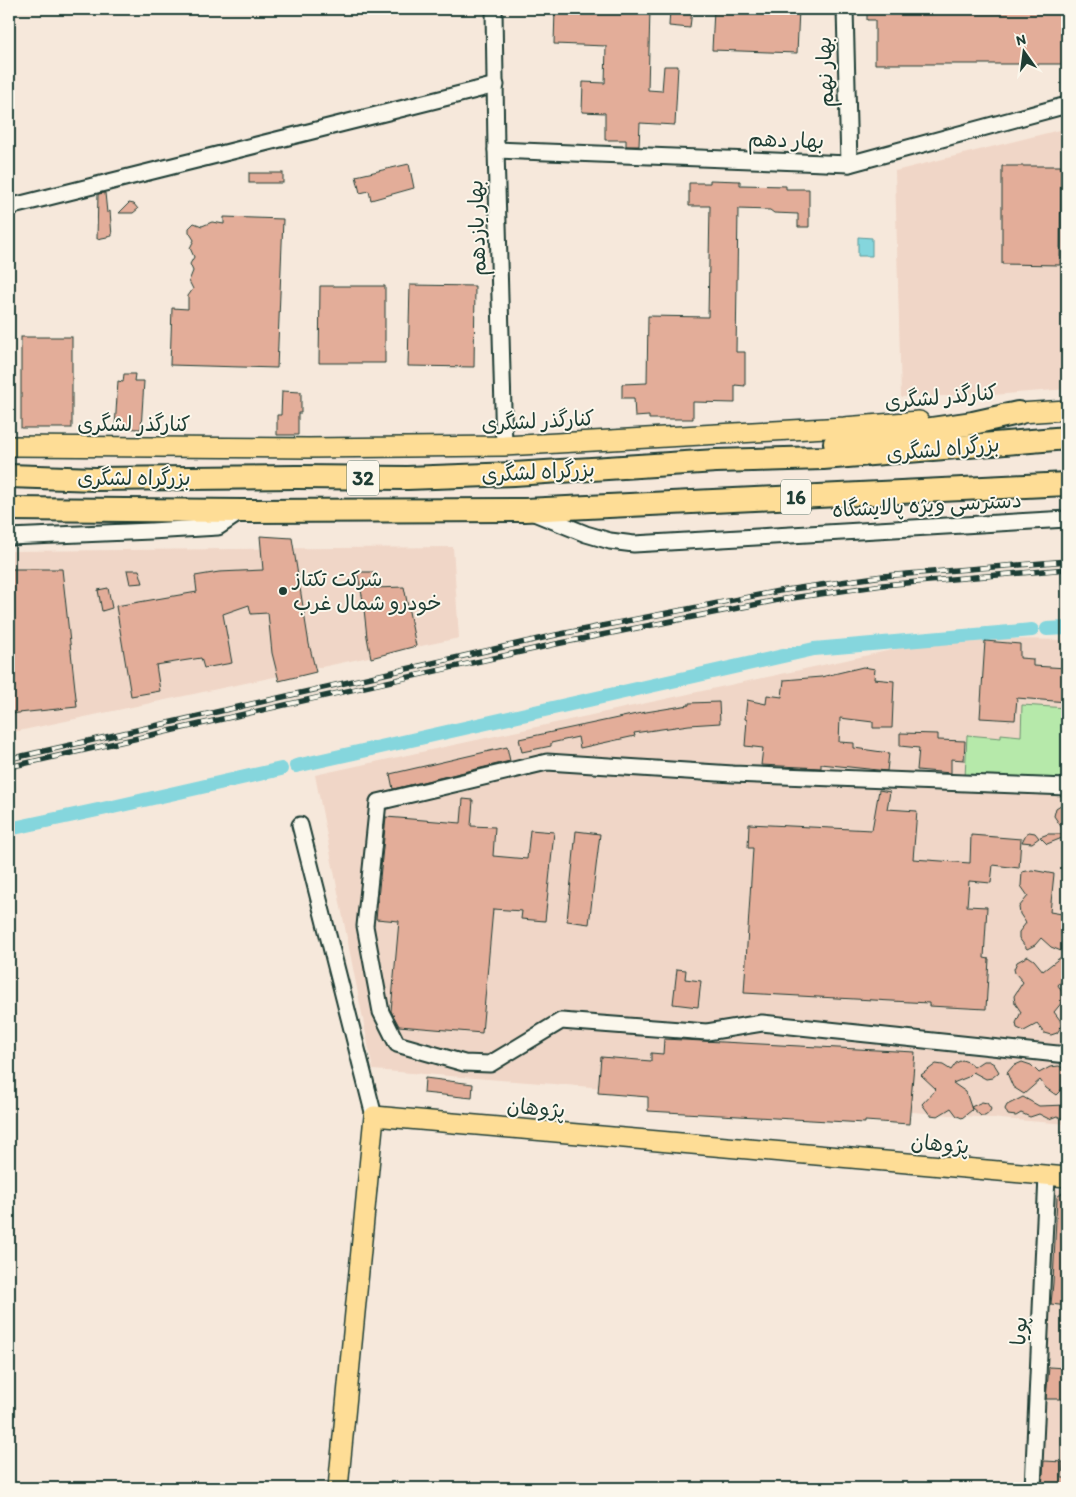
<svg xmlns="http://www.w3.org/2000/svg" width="1076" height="1497" viewBox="0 0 1076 1497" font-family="Itim,'Playpen Sans Arabic',sans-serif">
	<rect width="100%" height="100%" fill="#f6e8db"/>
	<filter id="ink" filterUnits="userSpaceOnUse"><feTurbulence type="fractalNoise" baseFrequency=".02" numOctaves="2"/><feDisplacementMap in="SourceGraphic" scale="10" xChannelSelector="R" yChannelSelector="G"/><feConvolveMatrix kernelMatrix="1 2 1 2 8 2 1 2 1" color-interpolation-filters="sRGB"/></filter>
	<g filter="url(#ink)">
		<g fill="#f0d6c7">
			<path d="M1067 128V389L993 395 901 397 895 171Z"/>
			<path d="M453 547 459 638 9 733V551Z"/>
			<path d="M947 638 1067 640V1124L373 1070 315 775Z"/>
			<path d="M1056 1189 1067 1190V1488H1040Z"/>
		</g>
		<path fill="#b6e9aa" stroke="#6a936f" d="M1022 705 1067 708V784L965 778 967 735 1001 738V734L1021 736Z"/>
		<path fill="#85d6dd" stroke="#5c9999" d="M858 237 872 238V256H858Z"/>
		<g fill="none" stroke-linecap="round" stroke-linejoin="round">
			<g stroke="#85d6dd" stroke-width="14">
				<path d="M1047 629 1067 628"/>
				<path d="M296 766 814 649 1032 630"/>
				<path d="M113 807 281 769"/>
				<path d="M9 829 107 808"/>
			</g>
		</g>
		<g fill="#e3ad99" stroke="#1f3d34">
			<path d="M555 9H650L648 90 662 91 664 66H678L675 125 640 123 639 146H626V140H605V113L582 112 583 82 605 83 606 46 554 44Z"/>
			<path d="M670 9H692L690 28 669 26Z"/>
			<path d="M714 9H799L797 53 712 50Z"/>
			<path d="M867 9H1067V64H875V20H867Z"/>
			<path d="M409 164 414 188 371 200 369 191 360 193 356 176Z"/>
			<path d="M1002 166H1061L1060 265 1002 264Z"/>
			<rect x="249" y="173" width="34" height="10"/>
			<path d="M710 180 740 181V185L786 186V189H809V227H798V214L774 213 770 210 738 209 736 352H745V386L735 385V403L693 402V419H649V416L635 417 634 398H622V384L647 383 648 316 708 317 710 206H689V183H710Z"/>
			<path d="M105 193 107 213 110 211 112 236 97 239 98 194Z"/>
			<path d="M129 203 134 204 138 209 133 213H119Z"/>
			<path d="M224 217 283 219 277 368 170 365 172 308 188 309V296L193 289 189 281 193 271 190 264 194 257 190 248 194 240 189 232V228L194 223 202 226 212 222 224 224Z"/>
			<path d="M410 285 475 286 474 367 408 366Z"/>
			<path d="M320 286H385V363H319Z"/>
			<rect x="21" y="337" width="51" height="91"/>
			<path d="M124 374H135L134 381H144L141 429 115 428 118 381 123 382Z"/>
			<path d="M282 391 301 392V413H298V435H277V415H281Z"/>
			<path d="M260 536 292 538 309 644 316 672 279 681 272 653 268 613 251 614 249 605 223 614 232 663 204 668 201 658 156 665 160 691 131 696 116 606 197 592 195 576 219 572 263 570Z"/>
			<path d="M9 569H62L77 707 9 714Z"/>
			<path d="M127 570H139L143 583 130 584Z"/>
			<path d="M357 572H373L374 588 404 587 416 646 371 658 367 637 363 600Z"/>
			<path d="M108 588 112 608 102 611 98 590Z"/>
			<path d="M985 641 1020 644V658L1033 659V666L1067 668V702L1017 698 1015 720 980 718Z"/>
			<path d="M863 667 875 669 874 679 894 681 892 728H873V722L840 718 839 742 854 743V748L889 753 887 771 821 764V768L761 765 763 748 745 746 747 720 745 719 747 700 766 704 767 695 782 697 784 680 821 677Z"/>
			<path d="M719 702 720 723 689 725 634 733 635 736 580 748 578 737 551 743V746L522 752 519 739 646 712 689 705V703Z"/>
			<path d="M900 733 938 734V740L965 741 964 760 951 759V773L917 770 919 748 900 746Z"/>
			<path d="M507 747 510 761 393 789 390 774Z"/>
			<path d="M879 790 890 792 887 809 917 811 913 859 970 863 971 835 1021 839 1019 868 993 865 991 883 969 881 967 906 987 907 984 958 989 959 986 1009 929 1006V1003L744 993 753 848H748L749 824 872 830Z"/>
			<path d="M463 799 473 800 471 826 495 827 493 856 527 859 530 830 554 832 545 921 521 919 522 911 493 909 482 1033 399 1026 391 1011 399 921 376 919 386 817 461 823Z"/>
			<path d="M1067 801V836L1047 844 1040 837 1048 834H1066L1054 816 1056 808Z"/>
			<path d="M576 831 600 834 589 924 567 921Z"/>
			<path d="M1029 832 1035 833 1039 838 1032 843 1022 842 1026 834Z"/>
			<path d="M1032 870 1054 874 1050 912 1062 914 1067 919V975L1058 985 1063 994V1001L1054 1012 1060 1020 1061 1027 1057 1033 1051 1035 1044 1033 1037 1024 1024 1031 1017 1028 1016 1023 1021 1012 1015 1003 1014 996 1023 982 1015 973 1014 969 1017 962 1028 956 1034 960 1043 971 1066 953 1051 947 1041 938 1035 945 1027 949 1019 938V932L1026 923 1020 914 1019 907 1028 896 1021 886 1022 872Z"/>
			<path d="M677 969 686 970 685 979 701 981 698 1007 673 1004Z"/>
			<path d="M664 1039 915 1052 909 1124 865 1121V1123L648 1111V1097L598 1093 601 1057 651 1061V1053L663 1054Z"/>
			<path d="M962 1060 968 1062 974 1067 983 1061H989L994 1064 999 1072 992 1078 986 1079 973 1072 968 1077 953 1083 966 1092 971 1107 982 1102 987 1103 991 1109 989 1113 985 1116H981L971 1107 972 1110 962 1118 957 1116 951 1108 938 1116 930 1115 922 1104 936 1089 921 1075 936 1064 943 1065 951 1070 956 1063Z"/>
			<path d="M1022 1062 1031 1065 1039 1073 1050 1067 1059 1066 1063 1068 1067 1074V1084L1056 1095 1046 1088 1040 1080 1024 1094 1013 1087 1007 1073 1013 1066Z"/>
			<path d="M425 1078 473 1084 472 1098 424 1093Z"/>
			<path d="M1023 1097 1039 1106 1067 1105V1121L1057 1116 1049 1119 1039 1114 1030 1117 1021 1113 1016 1116 1008 1115 1005 1109 1007 1105Z"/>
			<path d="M1067 1189V1306L1051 1304 1053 1283 1057 1197Z"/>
			<path d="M1049 1367 1065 1368V1399H1046Z"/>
			<path d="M1044 1461 1063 1462 1062 1478H1067V1488H1042Z"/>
		</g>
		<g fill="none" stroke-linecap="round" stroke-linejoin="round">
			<g stroke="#1f3d34" stroke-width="19">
				<g id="minor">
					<path d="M494 9 496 150 504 446"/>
					<path d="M845 9 849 164"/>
					<path d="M496 150 849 164 1067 105"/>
					<path d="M9 207 496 85"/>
					<path d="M534 513 586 534 610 541 634 544 1067 519"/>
					<path d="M9 537 151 531 218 527 242 511"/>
					<path d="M1067 787 733 774 547 762 378 802 365 926 381 1012 397 1044 464 1063 490 1064 561 1021 707 1032 762 1023 1067 1055"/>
					<path d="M300 825 374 1116"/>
					<path d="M1033 1488 1047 1176"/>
				</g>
			</g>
			<g stroke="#1f3d34" stroke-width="22">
				<g id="major">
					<path d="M1004 414 1067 410"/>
					<path d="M9 446 308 448 504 446 844 427 919 421"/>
					<path d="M338 1488 374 1116 1067 1177"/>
				</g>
			</g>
			<g stroke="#1f3d34" stroke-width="26">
				<g id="highway">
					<path d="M835 443 973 423 1018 413"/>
					<path d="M9 476 95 479 297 477 407 478 514 474 716 461 823 458 1067 438"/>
					<path d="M9 509 242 511 525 510 1067 484"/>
				</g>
			</g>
			<use href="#minor" stroke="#fbf7ec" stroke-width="15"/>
			<use href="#major" stroke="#fedd96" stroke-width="19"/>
			<use href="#highway" stroke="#fedd96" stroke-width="22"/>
			<g stroke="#1f3d34" stroke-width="5.5">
				<g id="rail">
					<path d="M9 759 556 635 779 591 883 576 1067 561"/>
					<path d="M9 767 556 644 778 600 883 585 1067 569"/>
				</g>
			</g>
			<use href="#rail" stroke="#fbf7ec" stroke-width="4" stroke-dasharray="11" stroke-linecap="butt"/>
		</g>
	</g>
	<circle fill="#1f3d34" stroke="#fbf7ec" stroke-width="2" cx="283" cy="591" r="5"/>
	<g text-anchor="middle" stroke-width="4" stroke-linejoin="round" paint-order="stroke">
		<g fill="#fbf7ec" stroke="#61756b" stroke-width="1">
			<rect x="347" y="460.5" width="32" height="35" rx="4"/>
			<rect x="781" y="479.5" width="30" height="35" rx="4"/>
		</g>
		<g font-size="20" font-weight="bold" fill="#1f3d34">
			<text x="363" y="485">32</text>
			<text x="796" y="504">16</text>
		</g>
		<g font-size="21" fill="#1f3d34" stroke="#fbf7ec">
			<text transform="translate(825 72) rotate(-92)" y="7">بهار نهم</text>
			<text transform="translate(786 140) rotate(2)" y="7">بهار دهم</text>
			<text transform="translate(477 228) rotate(-92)" y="7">بهار یازدهم</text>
			<text transform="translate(941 397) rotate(-5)" y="7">کنارگذر لشگری</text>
			<text transform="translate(538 421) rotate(-3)" y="7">کنارگذر لشگری</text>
			<text x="134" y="431">کنارگذر لشگری</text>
			<text transform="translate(943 449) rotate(-5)" y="7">بزرگراه لشگری</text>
			<text transform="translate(538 472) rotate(-3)" y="7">بزرگراه لشگری</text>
			<text x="134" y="485">بزرگراه لشگری</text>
			<text transform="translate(927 505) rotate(-3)" y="7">دسترسی ویژه پالایشگاه</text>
			<text transform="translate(536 1108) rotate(5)" y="7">پژوهان</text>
			<text transform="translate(940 1144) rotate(5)" y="7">پژوهان</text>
			<text transform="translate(1019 1331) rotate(-87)" y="7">پویا</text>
		</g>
		<g font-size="21" fill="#1f3d34" stroke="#fbf7ec" text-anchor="start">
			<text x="293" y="586">شرکت تکتاز<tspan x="293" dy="24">خودرو شمال غرب</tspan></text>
		</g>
	</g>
	<rect width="1076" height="1497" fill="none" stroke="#fbf7ec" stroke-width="30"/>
	<rect x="15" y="15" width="1046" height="1467" fill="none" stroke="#1f3d34" stroke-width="2" filter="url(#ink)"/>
	<g transform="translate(1024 52) rotate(346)" stroke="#fbf7ec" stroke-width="4" paint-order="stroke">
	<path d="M0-4L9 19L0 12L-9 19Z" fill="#1f3d34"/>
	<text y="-8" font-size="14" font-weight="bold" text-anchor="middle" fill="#1f3d34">N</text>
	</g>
</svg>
